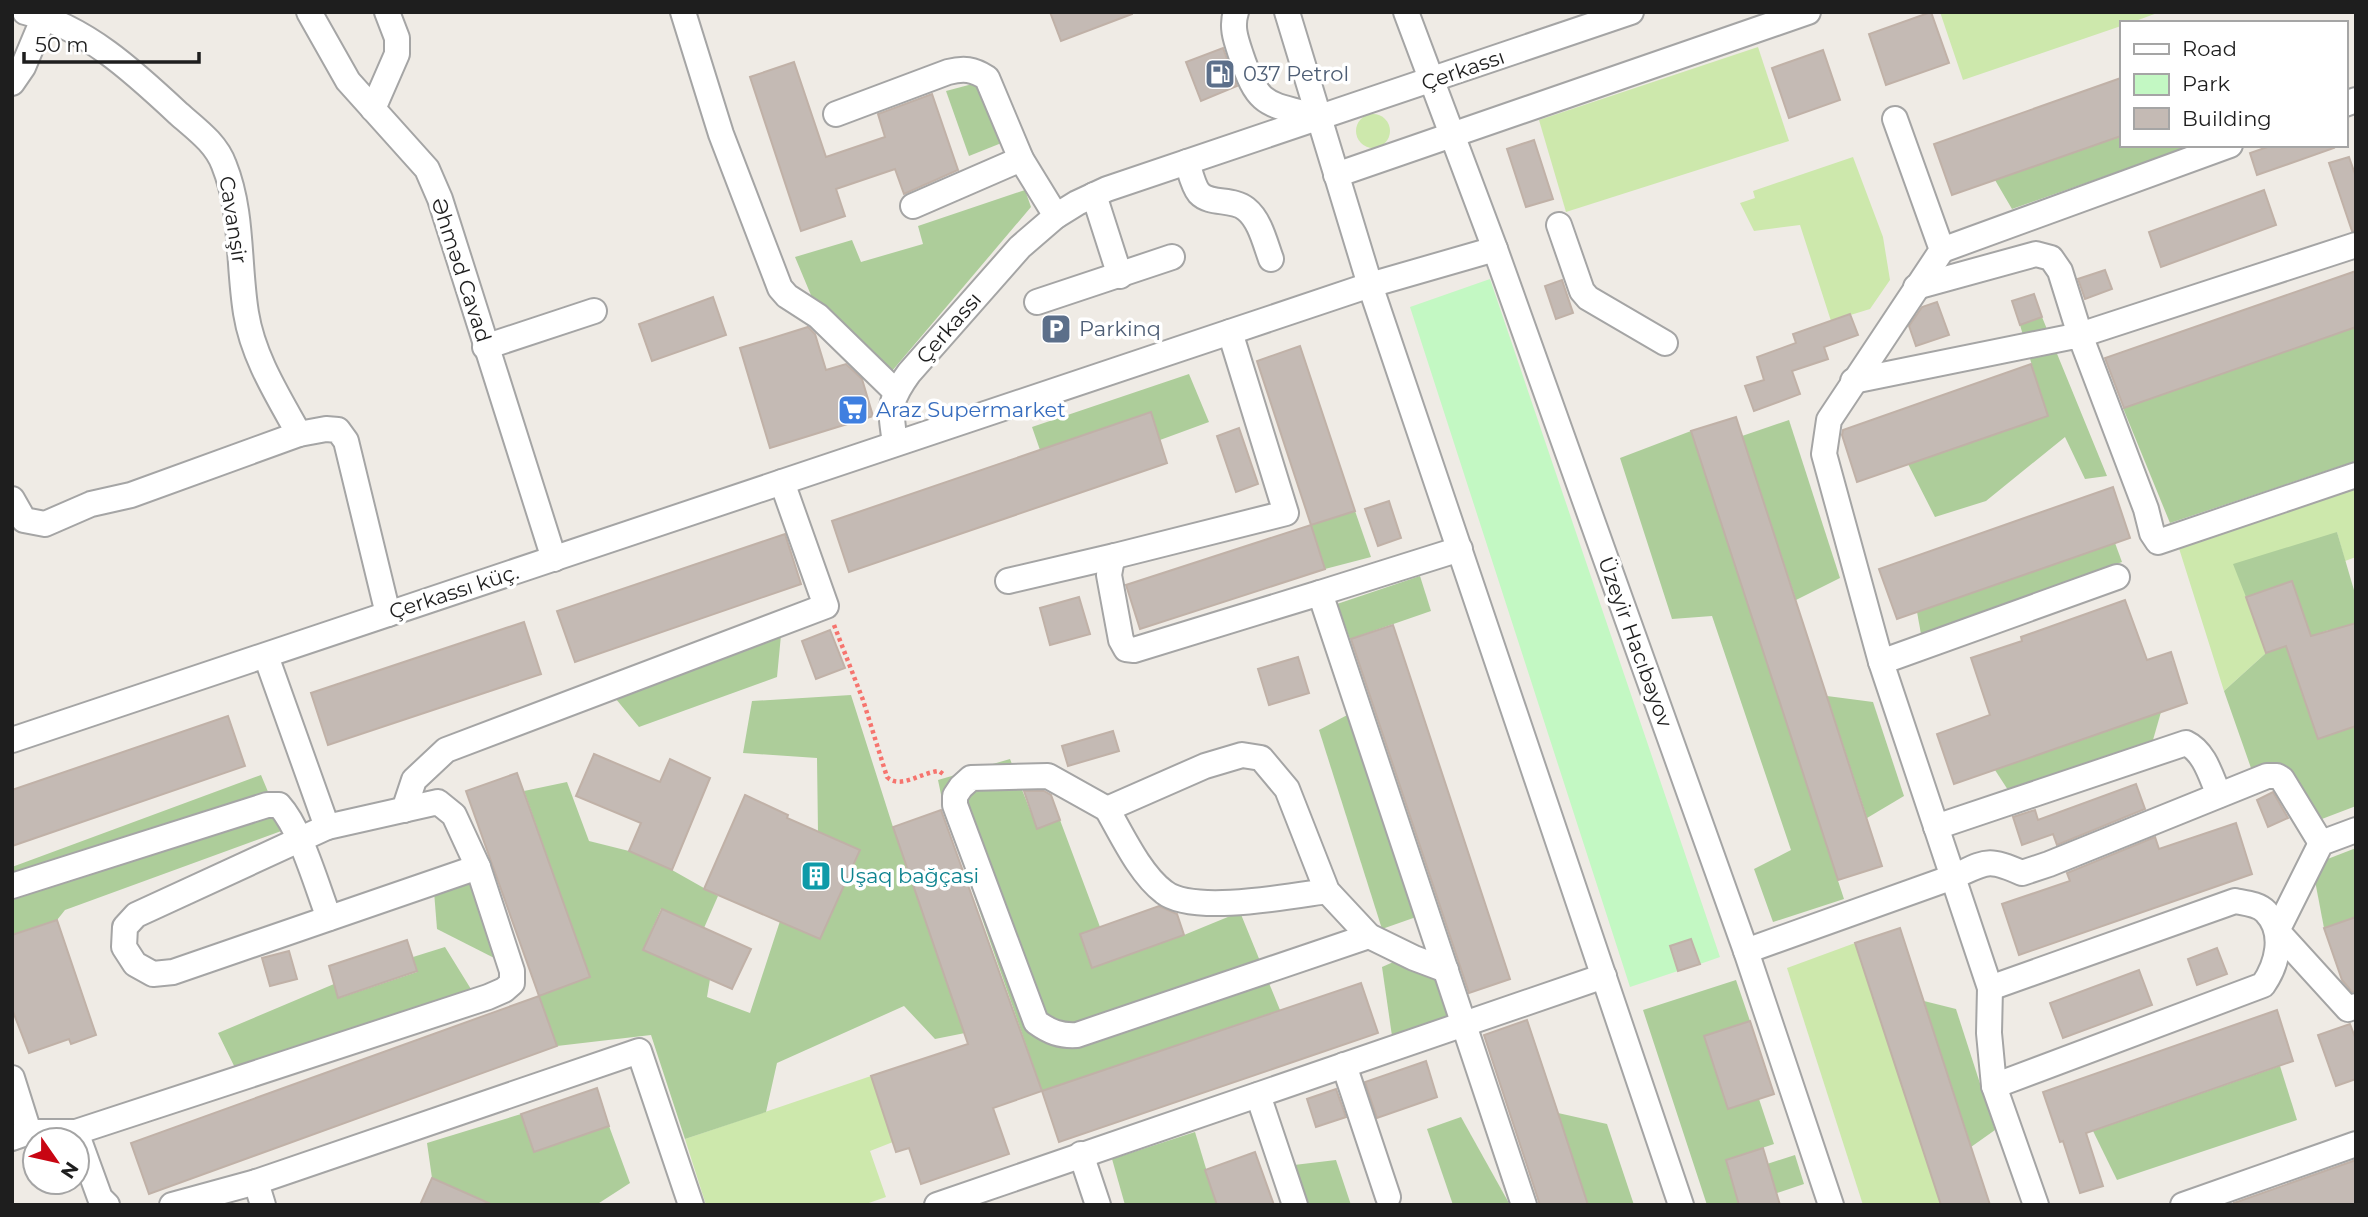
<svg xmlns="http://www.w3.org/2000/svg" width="2368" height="1217" viewBox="0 0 2368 1217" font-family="Montserrat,sans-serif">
	<rect width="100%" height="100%" fill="#efebe5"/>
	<g fill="#cde8ac">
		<path d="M1940 12H2160L2130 23H2121V26L1963 80Z"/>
		<path d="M1758 47 1789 141 1566 212 1539 120Z"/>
		<circle cx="1373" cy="131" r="17"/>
		<path d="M1853 157 1883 237 1890 280 1870 309 1831 321 1800 225 1754 231 1740 203 1755 198 1753 191Z"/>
		<path d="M2356 483V557L2345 561 2337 532 2246 597 2266 653 2224 691 2177 542Z"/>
		<path d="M1855 943 1941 1205H1863L1787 968Z"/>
		<path d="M871 1076 893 1142 870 1151 886 1197 863 1205H706L685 1139Z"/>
	</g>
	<g fill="#adcd9a">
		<path d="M980 82 1004 142 969 156 946 91Z"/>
		<path d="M2121 136V145H2194L2012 209 1995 180Z"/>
		<path d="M1025 190 1031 207 892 371 813 300 795 257 852 240 861 262 923 244 918 226Z"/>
		<path d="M2042 317 2107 476 2085 479 2065 437 1986 501 1935 517 1908 464 2047 416 2020 325Z"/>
		<path d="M2356 327V461L2170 523 2123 408Z"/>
		<path d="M1189 374 1209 422 1160 440 1151 412 1040 450 1032 427Z"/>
		<path d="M1789 420 1840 578 1796 600 1742 436Z"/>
		<path d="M1691 431 1844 899 1773 922 1754 869 1791 850 1712 616 1672 619 1620 458Z"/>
		<path d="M1355 511 1371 557 1325 569 1311 525Z"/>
		<path d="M2337 532 2356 597V623L2343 672 2329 630 2311 636 2292 581 2246 597 2233 564Z"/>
		<path d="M2115 543 2122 562 1921 634 1917 612Z"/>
		<path d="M1420 576 1431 611 1350 639 1337 604Z"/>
		<path d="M781 635 777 677 639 727 611 693Z"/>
		<path d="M2286 646 2318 739 2356 726V806L2314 822 2283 765 2251 768 2224 691 2266 653Z"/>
		<path d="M851 695 893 827 965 1033 935 1039 904 1006 777 1063 766 1112 685 1139 651 1035 557 1046 539 996 590 977 524 791 567 782 589 841 629 851 672 870 718 896 704 928 661 909 643 950 710 979 707 997 750 1013 780 921 820 939 860 851 818 832 817 758 743 753 752 701Z"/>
		<path d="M1827 696 1873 702 1904 796 1867 818Z"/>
		<path d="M2161 712 2153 740 2008 790 1995 770Z"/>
		<path d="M1351 713 1419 916 1382 929 1319 730Z"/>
		<path d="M1010 759 1037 828 1060 820 1100 927 1080 934 1092 968 1184 935 1240 912 1280 1010 1042 1091 944 809 938 780Z"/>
		<path d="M261 775 284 830 65 910 57 920 12 935V867Z"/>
		<path d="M2356 848V917L2324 928 2312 865Z"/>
		<path d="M470 865 508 965 437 929 433 879Z"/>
		<path d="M445 947 474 994 238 1074 218 1033 334 984 339 998 417 972 413 957Z"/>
		<path d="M1423 949 1452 1017 1392 1036 1382 967Z"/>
		<path d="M1736 980 1750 1021 1759 1099 1774 1144 1726 1160 1730 1176 1795 1155 1804 1184 1741 1205H1707L1643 1010Z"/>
		<path d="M1924 1001 1956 1009 1995 1130 1971 1147Z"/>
		<path d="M2280 1066 2297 1120 2117 1180 2093 1131Z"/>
		<path d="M1558 1113 1607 1124 1634 1205H1588Z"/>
		<path d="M521 1114 534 1152 609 1126 630 1183 596 1205H490L432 1178 427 1143Z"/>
		<path d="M1461 1117 1510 1205H1453L1427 1129Z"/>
		<path d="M1195 1132 1217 1205H1125L1112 1159Z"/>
		<path d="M1336 1160 1351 1205H1307L1294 1165Z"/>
	</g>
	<path fill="#c3f8c3" d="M1490 279 1720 957 1700 964 1691 939 1670 947 1678 971 1630 987 1410 307Z"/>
	<g fill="#c4bab4" stroke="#c0b1a7" stroke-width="2">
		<path d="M1050 12H1132V14L1061 41Z"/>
		<path d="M1931 12 1949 63 1886 85 1869 34Z"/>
		<path d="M1223 48 1237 86 1201 101 1186 62Z"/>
		<path d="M1823 50 1840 100 1789 118 1772 68Z"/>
		<path d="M794 62 826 157 885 137 878 114 932 94 958 170 904 194 895 169 836 189 845 216 801 231 750 77Z"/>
		<path d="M2121 78V136L1952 195 1934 144Z"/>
		<path d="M1534 140 1553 199 1526 207 1507 149Z"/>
		<path d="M2273 145H2333L2334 148 2257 175 2250 153Z"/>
		<path d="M2349 157 2356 177V231H2352L2329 163Z"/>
		<path d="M2264 190 2276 225 2161 267 2149 232Z"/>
		<path d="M2105 270 2112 289 2085 299 2078 279Z"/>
		<path d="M2356 271V327L2124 408 2105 358Z"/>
		<path d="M1562 280 1573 313 1556 319 1545 286Z"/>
		<path d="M2034 294 2042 317 2020 325 2012 301Z"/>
		<path d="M713 297 726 335 652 361 639 324Z"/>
		<path d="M1937 302 1949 335 1916 346 1909 326 1922 307Z"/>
		<path d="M1850 314 1858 335 1824 347 1828 359 1792 371 1800 394 1754 411 1745 386 1764 380 1757 357 1796 343 1793 334Z"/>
		<path d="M808 327 815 334 826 370 846 364 862 379 873 416 770 448 740 348Z"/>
		<path d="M1300 346 1355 511 1311 525 1257 361Z"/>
		<path d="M2031 364 2048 416 1857 482 1842 435 1843 430Z"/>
		<path d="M1151 412 1167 463 849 572 832 521Z"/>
		<path d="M1736 417 1882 866 1838 880 1691 431Z"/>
		<path d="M1239 428 1258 484 1236 492 1217 436Z"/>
		<path d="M2113 487 2130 538 1897 619 1879 569Z"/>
		<path d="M1389 501 1401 538 1378 546 1365 509Z"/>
		<path d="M1311 525 1325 569 1140 629 1126 585Z"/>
		<path d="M785 534 801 584 575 662 557 611Z"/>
		<path d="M2292 581 2311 636 2356 623V726L2318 739 2286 646 2266 653 2246 597Z"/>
		<path d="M1079 597 1090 634 1050 645 1040 608Z"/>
		<path d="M2125 600 2147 660 2171 652 2187 703 1954 784 1937 734 1990 715 1971 658 2022 641 2021 637Z"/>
		<path d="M524 622 541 674 328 745 311 693Z"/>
		<path d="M1393 625 1510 979 1469 993 1351 639Z"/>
		<path d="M830 630 845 668 816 679 802 641Z"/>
		<path d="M1298 657 1309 693 1269 705 1258 669Z"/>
		<path d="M228 716 245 766 12 846V790Z"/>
		<path d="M1113 731 1119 751 1068 766 1062 746Z"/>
		<path d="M594 754 660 782 670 759 710 778 672 870 629 851 641 823 576 796Z"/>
		<path d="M517 773 590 977 539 996 466 791Z"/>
		<path d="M2136 784 2145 809 2057 845 2053 834 2022 845 2013 817 2035 810 2038 820Z"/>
		<path d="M1024 791H1044L1051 795 1060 820 1037 829Z"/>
		<path d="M2273 792 2288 818 2268 827 2257 800Z"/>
		<path d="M745 795 788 815 787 818 860 850 820 939 704 889Z"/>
		<path d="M941 810 1042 1091 993 1108 1009 1154 921 1184 909 1148 896 1152 871 1076 968 1044 893 827Z"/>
		<path d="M2236 823 2252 874 2019 955 2002 904 2070 881 2067 873 2155 837 2159 849Z"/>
		<path d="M1159 906 1177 914 1184 935 1092 968 1080 934Z"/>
		<path d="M662 909 751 949 732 989 643 950Z"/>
		<path d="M2356 917V991L2352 992 2342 980 2324 928Z"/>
		<path d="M57 920 96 1035 71 1044 69 1039 29 1053 12 1009V935Z"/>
		<path d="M1900 928 1971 1147 1990 1205H1941L1855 943Z"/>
		<path d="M1691 939 1700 964 1678 971 1670 946Z"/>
		<path d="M407 940 417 971 338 998 329 966Z"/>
		<path d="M2217 948 2227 974 2197 985 2188 959Z"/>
		<path d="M289 951 297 979 270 986 262 958Z"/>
		<path d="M2139 970 2152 1005 2063 1038 2050 1003Z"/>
		<path d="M1361 983 1378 1033 1059 1142 1042 1091Z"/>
		<path d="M539 996 557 1046 149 1194 131 1143Z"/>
		<path d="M2277 1010 2293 1061 2086 1133 2103 1186 2080 1193 2063 1141 2060 1142 2043 1092Z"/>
		<path d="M1527 1020 1558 1113 1588 1205H1540L1484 1035Z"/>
		<path d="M1750 1021 1774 1094 1728 1109 1704 1036Z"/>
		<path d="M2350 1024 2356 1040V1079L2336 1086 2318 1035Z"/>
		<path d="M1426 1061 1437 1097 1377 1118 1365 1082Z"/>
		<path d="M597 1088 609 1126 534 1152 521 1114Z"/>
		<path d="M1336 1089 1346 1117 1316 1127 1307 1099Z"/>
		<path d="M1763 1148 1780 1205H1739L1726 1160Z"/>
		<path d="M1255 1152 1274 1205H1217L1205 1170Z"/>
		<path d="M2356 1160V1205H2234V1203Z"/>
		<path d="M432 1178 493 1205H420Z"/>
	</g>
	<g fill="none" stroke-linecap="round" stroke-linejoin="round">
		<g stroke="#a5a5a5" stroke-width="28">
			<g id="minor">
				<path d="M25 12C86 27 134 72 179 114 196 129 216 143 224 165 243 212 238 264 246 313 253 357 278 396 299 434"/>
				<path d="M309 12 348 81 427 169 440 199 554 559"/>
				<path d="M683 12 721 134 780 288 787 296 818 316 895 391"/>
				<path d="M1236 12C1231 27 1236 40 1241 55 1259 109 1267 103 1319 117"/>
				<path d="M1287 12 1370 285 1681 1205"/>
				<path d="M1406 12 1495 249 1746 951 1831 1205"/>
				<path d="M12 83 23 67 44 17"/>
				<path d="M2345 104 2356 100"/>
				<path d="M373 109 397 54V38L387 12"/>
				<path d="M836 114 948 72C964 68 973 69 987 78L1021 159 1056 216"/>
				<path d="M1895 119 1942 250 1829 420 1824 454 1881 662 1990 988 1989 1033 1994 1086 2036 1205"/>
				<path d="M1187 162C1190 171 1193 186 1199 193 1210 205 1233 198 1246 209 1260 220 1265 243 1271 259"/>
				<path d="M1336 175 1808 12"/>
				<path d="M1094 195 1120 276"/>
				<path d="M913 206 1021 159"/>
				<path d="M1559 225 1582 291 1588 298 1665 343"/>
				<path d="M1942 250 2230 145"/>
				<path d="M1916 287 2036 254 2051 258 2060 271 2080 335 2356 245"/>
				<path d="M1037 302 1172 257"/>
				<path d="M1230 332 1286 513 1115 556 1111 564 1109 575 1121 640 1126 649 1134 650 1320 593 1524 1205"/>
				<path d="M485 347 594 311"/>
				<path d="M1853 381 2080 335 2146 509 2152 533 2158 542 2356 475"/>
				<path d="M895 443C890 408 888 402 909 373L1020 247 1056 216 1077 203 1107 189 1631 12"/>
				<path d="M12 499 24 520 45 524 91 504 131 495 299 434 326 429 338 430 346 441 388 614"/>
				<path d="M1008 581 1115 556"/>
				<path d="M1320 593 1460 549"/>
				<path d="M1881 662 2117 577"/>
				<path d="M12 740 1230 332 1370 285 1495 249"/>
				<path d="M1107 809 1048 776 971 778 961 787 955 796V805L1036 1022C1050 1032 1060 1036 1077 1035L1369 936"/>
				<path d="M404 810 414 780 446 750 826 606 782 482"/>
				<path d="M327 827 136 915 125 927 124 947 135 964 153 974 173 972 478 867"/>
				<path d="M1936 827 2186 743C2205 752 2211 777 2219 795"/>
				<path d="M2356 830 2321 843 2277 931 2348 1009 2356 1006"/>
				<path d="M12 886 267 805H279C301 829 317 887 329 918"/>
				<path d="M1327 891C1291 896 1193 915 1164 892 1140 874 1122 835 1107 809L1205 766 1242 755 1261 758 1287 789 1327 891 1369 936 1414 958 1446 970"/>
				<path d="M1746 951 1953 877C1986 862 1987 857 2022 873L2049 864 2267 776H2277L2282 779 2321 843"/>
				<path d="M1990 988 2235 901C2245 903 2259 904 2266 912 2286 933 2277 965 2263 985L1994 1086"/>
				<path d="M1344 1065 1388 1197"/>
				<path d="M12 1078 29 1132"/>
				<path d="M1258 1095 1295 1205"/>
				<path d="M12 1138 29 1132H76"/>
				<path d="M1081 1154 1098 1205"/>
				<path d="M256 1182 639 1051 691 1205"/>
				<path d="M107 1205 100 1198 76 1132 488 997 504 990 512 983V971L478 867 454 815 438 802 327 827 266 656"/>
				<path d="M172 1205 256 1182 263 1205"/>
				<path d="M937 1205 1604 976"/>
				<path d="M2183 1205 2356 1144"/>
			</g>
		</g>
		<path stroke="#f6746e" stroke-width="4.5" stroke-dasharray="3.5 3.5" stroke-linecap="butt" d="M834 625 863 700 887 777C900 790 922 772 939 771L943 774"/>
		<use href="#minor" stroke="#fff" stroke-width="24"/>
	</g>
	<defs>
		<g id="fuel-square" transform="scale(1.575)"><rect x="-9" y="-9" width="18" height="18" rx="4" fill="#5c6f8a" stroke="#fff"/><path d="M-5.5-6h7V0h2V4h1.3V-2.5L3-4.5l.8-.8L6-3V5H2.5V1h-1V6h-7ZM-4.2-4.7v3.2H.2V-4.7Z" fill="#fff"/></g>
		<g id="parking-square" transform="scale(1.575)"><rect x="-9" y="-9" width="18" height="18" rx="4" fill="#5c6f8a" stroke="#fff"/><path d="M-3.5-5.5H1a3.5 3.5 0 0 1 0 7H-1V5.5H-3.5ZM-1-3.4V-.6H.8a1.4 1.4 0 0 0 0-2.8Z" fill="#fff"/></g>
		<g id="supermarket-square" transform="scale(1.575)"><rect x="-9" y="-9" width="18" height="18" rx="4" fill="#3f7fe0" stroke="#fff"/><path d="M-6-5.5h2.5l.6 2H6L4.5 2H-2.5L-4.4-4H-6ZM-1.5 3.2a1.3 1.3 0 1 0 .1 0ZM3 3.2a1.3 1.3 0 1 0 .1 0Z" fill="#fff"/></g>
		<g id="building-square" transform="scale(1.575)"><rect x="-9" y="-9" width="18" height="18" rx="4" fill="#0f9aa8" stroke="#fff"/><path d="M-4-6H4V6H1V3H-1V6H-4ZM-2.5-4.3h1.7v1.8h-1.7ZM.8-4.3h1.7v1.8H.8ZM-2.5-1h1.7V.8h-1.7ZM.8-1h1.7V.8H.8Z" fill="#fff"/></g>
	</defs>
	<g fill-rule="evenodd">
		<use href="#fuel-square" x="1220" y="74"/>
		<use href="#parking-square" x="1056" y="329"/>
		<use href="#supermarket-square" x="853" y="410"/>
		<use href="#building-square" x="816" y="876"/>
	</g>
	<g text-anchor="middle" stroke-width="7" stroke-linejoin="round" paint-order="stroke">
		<g font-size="21" fill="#1e1e1e" stroke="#fff">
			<text transform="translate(1463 70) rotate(-19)" y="7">Çerkassı</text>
			<text transform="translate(233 220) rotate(81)" y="7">Cavanşir</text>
			<text transform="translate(461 270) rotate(72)" y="7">Əhməd Cavad</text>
			<text transform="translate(949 328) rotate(-49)" y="7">Çerkassı</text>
			<text transform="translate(454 592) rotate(-18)" y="7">Çerkassı küç.</text>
			<text transform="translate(1635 642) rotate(70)" y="7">Üzeyir Hacıbəyov</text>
		</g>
		<g font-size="21" fill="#4e5e75" stroke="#fff" text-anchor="start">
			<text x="1243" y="81">037 Petrol</text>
			<text x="1079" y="336">Parkinq</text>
		</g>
		<g font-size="21" fill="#366cbe" stroke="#fff" text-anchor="start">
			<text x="876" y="417">Araz Supermarket</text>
		</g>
		<g font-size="21" fill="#0d838f" stroke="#fff" text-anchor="start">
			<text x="839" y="883">Uşaq bağçasi</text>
		</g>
	</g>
	<rect width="2368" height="1217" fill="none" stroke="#1e1e1e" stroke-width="28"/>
	<rect x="2120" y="21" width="228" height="126" fill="#ffffff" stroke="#a5a5a5" stroke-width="2"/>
	<rect x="2134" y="44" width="35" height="10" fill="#ffffff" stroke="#a5a5a5" stroke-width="2"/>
	<text x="2182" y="56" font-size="21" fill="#1e1e1e">Road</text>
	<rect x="2134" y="74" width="35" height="21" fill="#c3f8c3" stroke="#a5a5a5" stroke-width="2"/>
	<text x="2182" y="91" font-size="21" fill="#1e1e1e">Park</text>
	<rect x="2134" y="108" width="35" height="21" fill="#c4bab4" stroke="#a5a5a5" stroke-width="2"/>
	<text x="2182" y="126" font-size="21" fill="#1e1e1e">Building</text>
	<g transform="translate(56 1161) rotate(124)"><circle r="33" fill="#ffffff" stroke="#a5a5a5" stroke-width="2"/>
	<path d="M0-5L12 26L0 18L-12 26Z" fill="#c80512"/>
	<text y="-10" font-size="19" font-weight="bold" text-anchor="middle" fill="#1e1e1e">N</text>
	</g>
	<path d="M24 52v10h175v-10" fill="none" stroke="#1e1e1e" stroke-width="3.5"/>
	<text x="35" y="52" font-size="21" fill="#1e1e1e" stroke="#ffffff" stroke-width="5" paint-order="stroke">50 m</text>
</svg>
